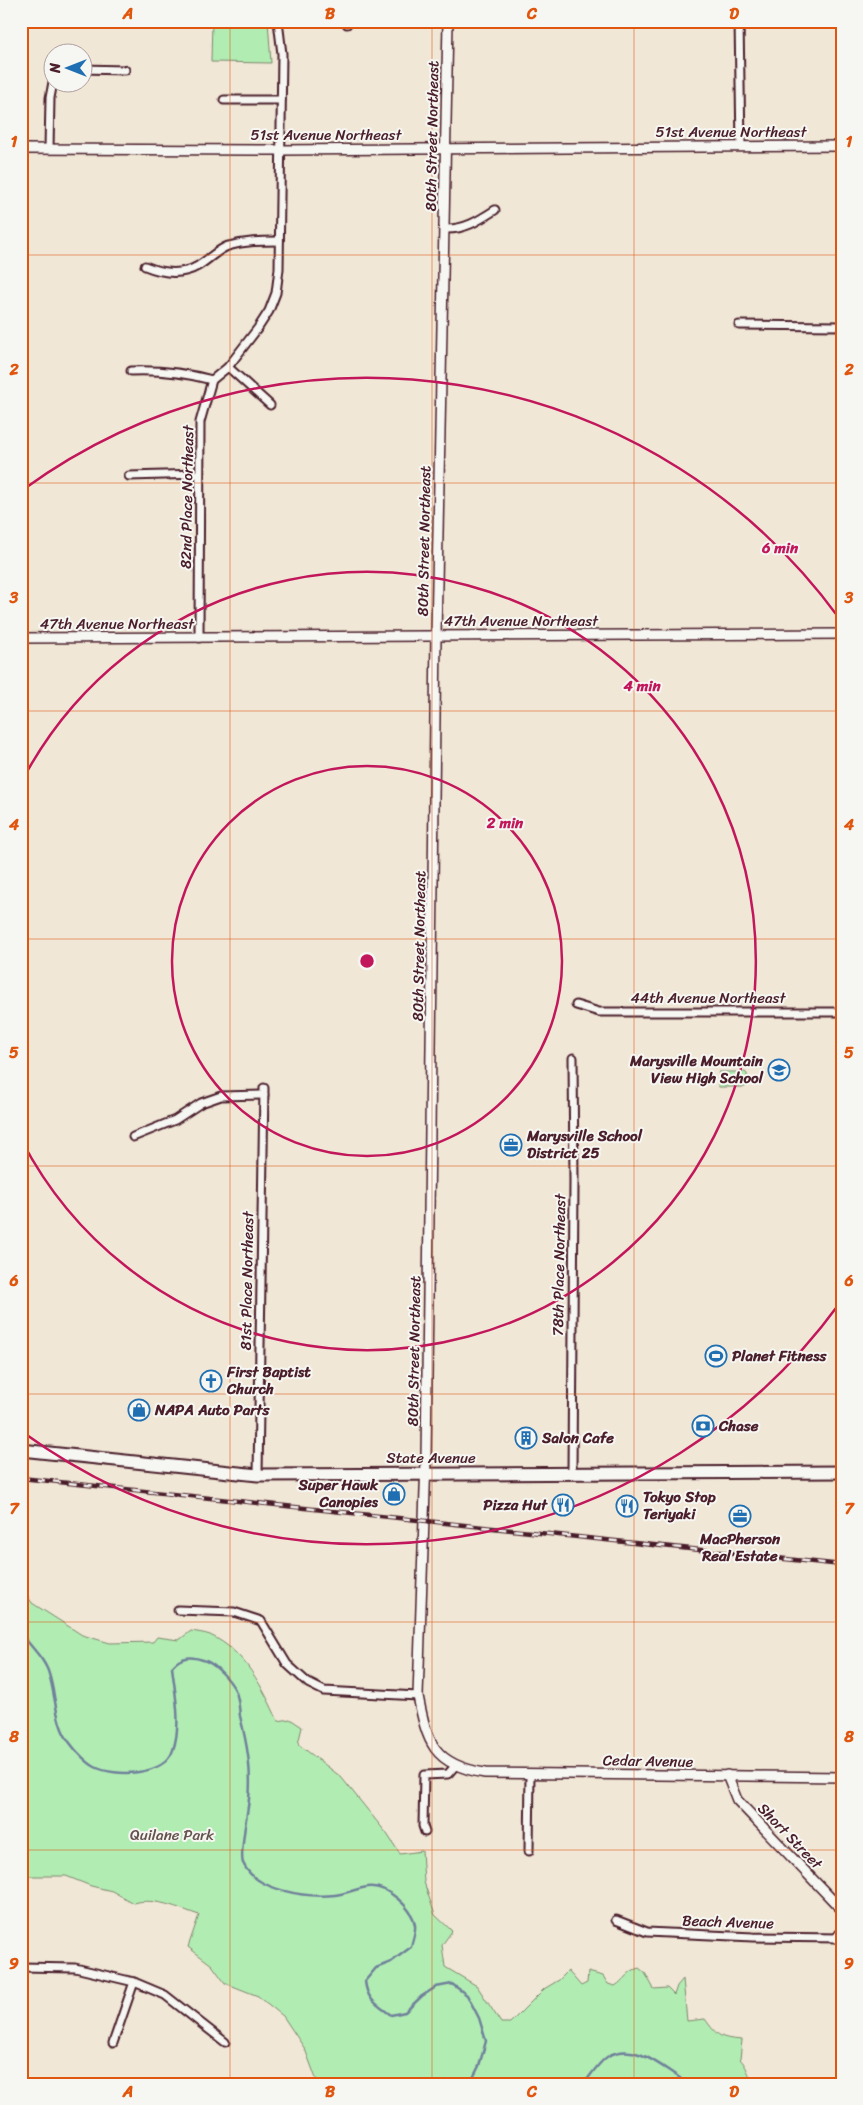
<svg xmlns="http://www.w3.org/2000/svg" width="863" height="2105" viewBox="0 0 863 2105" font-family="Sriracha,sans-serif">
	<rect width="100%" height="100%" fill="#f0e7d6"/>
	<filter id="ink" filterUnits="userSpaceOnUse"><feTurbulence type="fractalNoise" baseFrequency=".02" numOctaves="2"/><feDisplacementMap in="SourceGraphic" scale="10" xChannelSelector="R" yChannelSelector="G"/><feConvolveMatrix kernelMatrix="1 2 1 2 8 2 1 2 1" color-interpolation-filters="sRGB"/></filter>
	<g filter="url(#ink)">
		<g fill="#b1edb2" stroke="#7e866e">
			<path d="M212 21H268L271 63 211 62Z"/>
			<path d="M719 1072H745L747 1074 748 1084 745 1087H719L718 1085Z"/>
			<path d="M21 1586 32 1603 82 1635 110 1643 153 1642 157 1637 179 1640 191 1631C197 1632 205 1633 210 1635 245 1651 263 1688 278 1721L290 1719 302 1727 298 1744 341 1777 387 1834 400 1854 422 1851 424 1882 435 1915 452 1931 442 1945 445 1967 477 1986 501 2023H510L544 1989 559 1980 568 1971 581 1986 587 1983 588 1972 603 1976 608 1984 615 1986C625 1980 627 1971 639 1968L645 1973 654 1989 667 1988 674 1995 677 1986 683 1979 687 2021 705 2019C718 2037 720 2038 742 2040L740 2059C747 2066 748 2075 753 2082L761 2083 770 2077 774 2084H318L305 2049 283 2016 258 1996 225 1983 212 1965 188 1947 199 1915C178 1908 155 1897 133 1903L112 1891 91 1886 66 1876H21Z"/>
		</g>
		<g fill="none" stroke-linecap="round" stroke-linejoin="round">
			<g stroke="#6f809b" stroke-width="2.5">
				<path d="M21 1633C29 1645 45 1659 49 1674 56 1696 55 1724 70 1743 75 1750 87 1763 95 1767 115 1777 165 1776 173 1750 182 1724 175 1693 172 1667 182 1655 192 1656 206 1661 216 1665 230 1680 235 1690 239 1698 239 1708 240 1716 247 1744 252 1770 249 1799 248 1811 239 1854 243 1863 255 1891 308 1898 335 1895 346 1894 357 1888 368 1887 387 1885 412 1907 415 1925 416 1932 412 1941 411 1947L391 1962 376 1968 365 1981C367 2000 376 2004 391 2015L405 2012 422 1996 436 1987 452 1984 467 1995 479 2018 486 2041 479 2066 470 2084"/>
				<path d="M584 2084C591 2075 600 2060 610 2055 636 2043 659 2065 680 2078L684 2084"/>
			</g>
			<g stroke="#4a1f2b" stroke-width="11">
				<g id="minor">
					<path d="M347 21V24"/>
					<path d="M739 21 741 146"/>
					<path d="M82 69 125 70"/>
					<path d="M224 100H281"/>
					<path d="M49 149 50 98 53 82"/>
					<path d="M444 229C464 230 478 221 495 210"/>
					<path d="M145 266C162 273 181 276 198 266 208 260 217 250 228 246 245 241 261 241 279 241"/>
					<path d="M739 325 842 326"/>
					<path d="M228 367 270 405"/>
					<path d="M131 371C159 370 186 373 212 380"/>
					<path d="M129 476 199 474"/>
					<path d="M199 638 200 422 212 380 228 367 258 328 269 311 276 293 279 269 282 54 278 21"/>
					<path d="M576 1005 599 1012H842"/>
					<path d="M133 1137 175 1120 201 1103 221 1096 264 1095"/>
					<path d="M572 1473 574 1181 573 1058"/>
					<path d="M258 1475 264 1088"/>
					<path d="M178 1610 234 1612 261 1621 287 1664 308 1683 324 1691 418 1696"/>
					<path d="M425 1832 423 1826 424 1775 448 1774 455 1766"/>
					<path d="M529 1851 530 1774"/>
					<path d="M616 1920 647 1932 753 1937 841 1938"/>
					<path d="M21 1967 75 1968 134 1982 165 1995 225 2042"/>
					<path d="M113 2043 134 1982"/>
				</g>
			</g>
			<g stroke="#4a1f2b" stroke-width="12">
				<g id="tertiary">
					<path d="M448 21 436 635 426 1460 418 1696C427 1742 433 1765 485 1773L842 1777"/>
					<path d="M21 149 280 150 842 146"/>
					<path d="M21 638 842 634"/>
					<path d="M727 1775 737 1800 842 1910"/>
					<path d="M837 1938 842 1931"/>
				</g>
			</g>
			<g stroke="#4a1f2b" stroke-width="15">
				<path id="primary" d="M21 1450 258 1475 842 1472"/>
			</g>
			<use href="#minor" stroke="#f6f6f2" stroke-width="7"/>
			<use href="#tertiary" stroke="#f6f6f2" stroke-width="9"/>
			<use href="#primary" stroke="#f6f6f2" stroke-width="11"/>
			<g stroke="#4a1f2b" stroke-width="4.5">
				<path id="rail" d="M21 1478 842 1565"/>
			</g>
			<use href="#rail" stroke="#f6f6f2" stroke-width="2.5" stroke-dasharray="8" stroke-linecap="butt"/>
		</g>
	</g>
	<path fill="none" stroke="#e0560e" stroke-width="1" stroke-opacity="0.55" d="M230 21V2084M432 21V2084M634 21V2084M21 255H842M21 483H842M21 711H842M21 939H842M21 1166H842M21 1394H842M21 1622H842M21 1850H842"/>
	<g fill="none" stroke="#c2185b" stroke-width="2.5">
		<circle cx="367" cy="961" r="195"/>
		<path d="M22 781A389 389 0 1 1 22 1141"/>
		<path d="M839 1304A584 584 0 0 1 24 1433M24 489A584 584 0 0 1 839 618"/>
	</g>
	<defs>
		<g id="school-ring" transform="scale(1.125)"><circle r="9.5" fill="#f6f6f2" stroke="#1f6fb2" stroke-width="1.5"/><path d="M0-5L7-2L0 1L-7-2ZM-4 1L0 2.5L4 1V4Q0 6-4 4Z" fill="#1f6fb2"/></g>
		<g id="office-ring" transform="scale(1.125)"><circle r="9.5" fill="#f6f6f2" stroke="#1f6fb2" stroke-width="1.5"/><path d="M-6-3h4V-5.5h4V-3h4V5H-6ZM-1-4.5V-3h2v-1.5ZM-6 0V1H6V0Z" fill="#1f6fb2"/></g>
		<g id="stadium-ring" transform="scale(1.125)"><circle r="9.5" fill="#f6f6f2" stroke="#1f6fb2" stroke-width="1.5"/><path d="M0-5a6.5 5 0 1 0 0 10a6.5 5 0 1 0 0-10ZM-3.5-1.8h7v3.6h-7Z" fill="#1f6fb2"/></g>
		<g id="church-ring" transform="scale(1.125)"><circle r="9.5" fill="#f6f6f2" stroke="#1f6fb2" stroke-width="1.5"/><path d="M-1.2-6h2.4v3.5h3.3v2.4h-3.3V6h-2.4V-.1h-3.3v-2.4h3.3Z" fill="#1f6fb2"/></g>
		<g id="shop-ring" transform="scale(1.125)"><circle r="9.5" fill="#f6f6f2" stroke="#1f6fb2" stroke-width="1.5"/><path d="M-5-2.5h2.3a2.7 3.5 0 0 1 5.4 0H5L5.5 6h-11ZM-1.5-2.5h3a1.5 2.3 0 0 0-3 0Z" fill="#1f6fb2"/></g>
		<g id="bank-ring" transform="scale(1.125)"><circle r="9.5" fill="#f6f6f2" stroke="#1f6fb2" stroke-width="1.5"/><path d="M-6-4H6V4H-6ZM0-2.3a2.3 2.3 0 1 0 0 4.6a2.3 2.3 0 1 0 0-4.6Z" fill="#1f6fb2"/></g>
		<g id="building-ring" transform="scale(1.125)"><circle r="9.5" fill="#f6f6f2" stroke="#1f6fb2" stroke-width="1.5"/><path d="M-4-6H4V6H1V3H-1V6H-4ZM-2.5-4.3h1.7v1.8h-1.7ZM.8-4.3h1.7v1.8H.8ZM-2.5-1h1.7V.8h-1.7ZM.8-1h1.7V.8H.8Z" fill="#1f6fb2"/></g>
		<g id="restaurant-ring" transform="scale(1.125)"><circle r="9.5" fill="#f6f6f2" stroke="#1f6fb2" stroke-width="1.5"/><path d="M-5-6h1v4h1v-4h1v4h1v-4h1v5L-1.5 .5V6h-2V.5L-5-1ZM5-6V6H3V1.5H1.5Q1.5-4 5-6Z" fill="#1f6fb2"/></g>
	</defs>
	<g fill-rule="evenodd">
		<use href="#school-ring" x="779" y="1070"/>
		<use href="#office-ring" x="511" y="1145"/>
		<use href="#stadium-ring" x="716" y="1356"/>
		<use href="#church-ring" x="211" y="1381"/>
		<use href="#shop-ring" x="139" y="1410"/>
		<use href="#bank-ring" x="703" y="1426"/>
		<use href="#building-ring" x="526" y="1438"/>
		<use href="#shop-ring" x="394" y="1494"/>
		<use href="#restaurant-ring" x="563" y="1505"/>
		<use href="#restaurant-ring" x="627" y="1506"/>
		<use href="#office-ring" x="740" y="1516"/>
	</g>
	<g text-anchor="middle" stroke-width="4" stroke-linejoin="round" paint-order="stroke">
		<g font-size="15" fill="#4a1f2b" stroke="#f6f6f2">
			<text x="731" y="137">51st Avenue Northeast</text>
			<text x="326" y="140">51st Avenue Northeast</text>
			<text transform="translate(432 136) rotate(-89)" y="5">80th Street Northeast</text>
			<text transform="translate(187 497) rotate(-89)" y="5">82nd Place Northeast</text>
			<text transform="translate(424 541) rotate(-89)" y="5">80th Street Northeast</text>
			<text x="521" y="626">47th Avenue Northeast</text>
			<text x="117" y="629">47th Avenue Northeast</text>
			<text transform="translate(419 946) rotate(-89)" y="5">80th Street Northeast</text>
			<text x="708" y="1003">44th Avenue Northeast</text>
			<text transform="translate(559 1265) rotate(-89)" y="5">78th Place Northeast</text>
			<text transform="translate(247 1281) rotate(-89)" y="5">81st Place Northeast</text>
			<text transform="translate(414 1351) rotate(-89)" y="5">80th Street Northeast</text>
			<text x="431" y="1463">State Avenue</text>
			<text transform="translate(648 1761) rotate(1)" y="5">Cedar Avenue</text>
			<text transform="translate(790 1836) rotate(46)" y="5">Short Street</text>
			<text transform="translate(728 1922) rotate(2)" y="5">Beach Avenue</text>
		</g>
		<g font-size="15" font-weight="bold" fill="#4a1f2b" stroke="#f6f6f2" text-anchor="start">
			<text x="763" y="1066" text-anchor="end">Marysville Mountain<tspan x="763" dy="17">View High School</tspan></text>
			<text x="527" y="1141">Marysville School<tspan x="527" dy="17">District 25</tspan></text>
			<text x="732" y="1361">Planet Fitness</text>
			<text x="227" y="1377">First Baptist<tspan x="227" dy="17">Church</tspan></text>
			<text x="155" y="1415">NAPA Auto Parts</text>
			<text x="719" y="1431">Chase</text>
			<text x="542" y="1443">Salon Cafe</text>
			<text x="378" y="1490" text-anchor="end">Super Hawk<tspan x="378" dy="17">Canopies</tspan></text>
			<text x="643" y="1502">Tokyo Stop<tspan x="643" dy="17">Teriyaki</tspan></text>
			<text x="547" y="1510" text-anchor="end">Pizza Hut</text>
			<text x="740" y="1544" text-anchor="middle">MacPherson<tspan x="740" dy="17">Real Estate</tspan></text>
		</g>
		<g font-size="15" fill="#64524d" stroke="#f6f6f2">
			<text x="172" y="1840">Quilane Park</text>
		</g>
	</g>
	<circle cx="367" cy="961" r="8" fill="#c2185b" stroke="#f6f6f2" stroke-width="2.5"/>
	<g font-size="15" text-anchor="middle" font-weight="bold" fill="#c2185b" stroke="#f6f6f2" stroke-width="4" stroke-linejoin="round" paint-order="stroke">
		<text x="780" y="553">6 min</text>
		<text x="642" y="691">4 min</text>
		<text x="505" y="828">2 min</text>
	</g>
	<rect width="863" height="2105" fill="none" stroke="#f6f6f2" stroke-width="55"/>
	<g transform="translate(68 68) rotate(270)"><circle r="24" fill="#f6f6f2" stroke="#b1a0a2"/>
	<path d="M0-4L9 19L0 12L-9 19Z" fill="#1f6fb2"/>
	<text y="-8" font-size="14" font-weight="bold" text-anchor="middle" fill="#4a1f2b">N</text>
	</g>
	<rect x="28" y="28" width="808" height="2050" fill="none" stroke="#e0560e" stroke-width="2"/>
	<g font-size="16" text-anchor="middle" font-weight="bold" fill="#e0560e">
		<text x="128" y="19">A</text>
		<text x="330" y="19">B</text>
		<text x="532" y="19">C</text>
		<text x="734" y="19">D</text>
		<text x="14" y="147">1</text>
		<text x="849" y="147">1</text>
		<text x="14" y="375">2</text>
		<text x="849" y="375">2</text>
		<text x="14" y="603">3</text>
		<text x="849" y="603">3</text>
		<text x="14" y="830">4</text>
		<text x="849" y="830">4</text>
		<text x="14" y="1058">5</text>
		<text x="849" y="1058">5</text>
		<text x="14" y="1286">6</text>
		<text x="849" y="1286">6</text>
		<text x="14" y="1514">7</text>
		<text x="849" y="1514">7</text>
		<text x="14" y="1742">8</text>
		<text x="849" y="1742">8</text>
		<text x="14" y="1969">9</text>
		<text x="849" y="1969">9</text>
		<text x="128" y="2097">A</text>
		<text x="330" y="2097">B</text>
		<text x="532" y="2097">C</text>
		<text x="734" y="2097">D</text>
	</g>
</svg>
